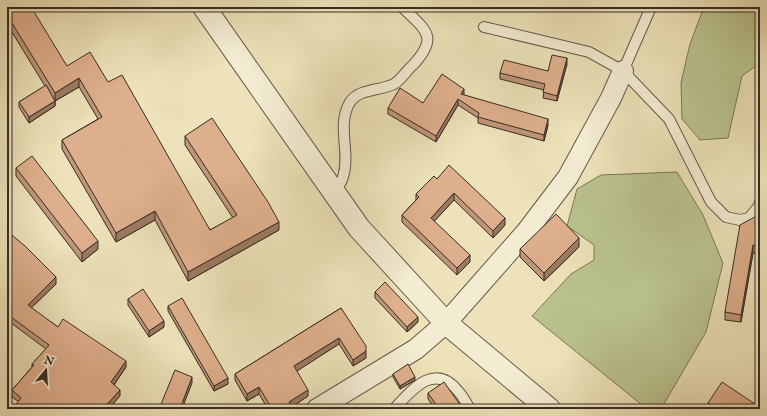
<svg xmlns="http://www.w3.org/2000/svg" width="767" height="416" viewBox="0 0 767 416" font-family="'IM FELL Double Pica',serif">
	<rect width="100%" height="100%" fill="#ede2b9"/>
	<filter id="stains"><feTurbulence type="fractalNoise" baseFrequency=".005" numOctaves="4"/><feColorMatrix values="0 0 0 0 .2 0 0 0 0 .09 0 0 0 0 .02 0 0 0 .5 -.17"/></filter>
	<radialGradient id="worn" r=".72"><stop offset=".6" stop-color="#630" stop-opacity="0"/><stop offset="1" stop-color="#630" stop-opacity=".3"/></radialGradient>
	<g fill="#bac38e" stroke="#78785a">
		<path d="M704 7H760V63L742 76 728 138 700 140 682 119 681 83 690 44Z"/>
		<path d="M677 172 703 215 723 263 706 332 661 409H647L532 316 571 274 594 260V245L567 226 577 189 601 175Z"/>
	</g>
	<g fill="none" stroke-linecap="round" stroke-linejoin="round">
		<g stroke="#645a4a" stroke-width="12">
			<g id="service">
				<path d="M484 27 589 52 623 71 669 119 711 202 726 217 740 220 749 218 759 206 760 202"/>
				<path d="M623 71 651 7"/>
				<path d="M334 192C337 188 342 182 343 177 351 153 336 125 350 102 360 88 380 91 394 84 401 80 407 70 413 65 440 36 425 30 402 7"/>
				<path d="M394 409C411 391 434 361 458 391 463 396 466 403 470 409"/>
			</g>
		</g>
		<g stroke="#645a4a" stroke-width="22">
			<path id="minor" d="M317 409 416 349 446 323 527 231 568 177 611 98 623 71"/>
		</g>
		<g stroke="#645a4a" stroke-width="24">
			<path id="tertiary" d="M204 7 359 228 446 323 549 409"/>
		</g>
		<use href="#service" stroke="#f3ecd2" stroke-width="10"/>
		<use href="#minor" stroke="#f3ecd2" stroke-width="20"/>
		<use href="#tertiary" stroke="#f3ecd2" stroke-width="22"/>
	</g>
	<g fill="#bf9678" stroke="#372c25">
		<path d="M7 13 67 66 108 82 210 230 233 218 185 145V136L279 230 188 281 155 220 116 242 62 149V140L98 119 79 87 55 101V106L29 123 19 107V102L45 86 7 24Z"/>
		<path d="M567 64 557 101 543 98 544 90 500 79V73L548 71Z"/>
		<path d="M464 94V95L548 125 544 141 478 123V118L458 105 436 142 388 114V108L423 103Z"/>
		<path d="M16 168 98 249 82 262 16 176Z"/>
		<path d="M437 179 505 225 493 238 454 200 434 221 470 262 457 275 402 222V215L416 200V194Z"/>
		<path d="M760 214V254L753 253 741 322 725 320V312Z"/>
		<path d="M7 231 56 284 31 308 58 327 126 367 114 385 120 396 18 401 12 397V390L32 367V364L46 349 7 320Z"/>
		<path d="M579 247 544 281 520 257V249Z"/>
		<path d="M375 292 418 322 407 332 375 298Z"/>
		<path d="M128 299 164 327 149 337 128 305Z"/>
		<path d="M168 306 228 384 214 391 168 311Z"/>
		<path d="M341 308 366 358 353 366 339 344 296 371 308 396 292 407 294 409H268L259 394 247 401 235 380V374Z"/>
		<path d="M393 374 415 380 400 389 393 377Z"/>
		<path d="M428 393 463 409H435L428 399Z"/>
		<path d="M708 403 758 409H708Z"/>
	</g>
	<g fill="#9b7a62" stroke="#372c25">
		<path d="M567 58V64L557 101V96Z"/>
		<path d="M79 78V87L55 101V106L29 123V117L55 101V93Z"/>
		<path d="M464 89V94L461 100V94Z"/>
		<path d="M458 99V105L436 142V136Z"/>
		<path d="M548 119V125L544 141V135Z"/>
		<path d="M454 193V200L431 225V218Z"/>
		<path d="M155 211V220L116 242V233Z"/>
		<path d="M505 218V225L493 238V231Z"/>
		<path d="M279 222V230L188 281V272Z"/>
		<path d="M579 238V247L544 281V273Z"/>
		<path d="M98 241V249L82 262V253Z"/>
		<path d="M753 245V253L741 322V315Z"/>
		<path d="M470 255V262L457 275V268Z"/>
		<path d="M56 277V284L28 311V305Z"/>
		<path d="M418 317V322L407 332V327Z"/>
		<path d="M164 321V327L149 337V331Z"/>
		<path d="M339 338V344L294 373V366Z"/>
		<path d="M366 351V358L353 366V360Z"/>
		<path d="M126 361V367L111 389V382Z"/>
		<path d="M192 377V383L182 409H180Z"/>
		<path d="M415 377V380L400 389V386Z"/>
		<path d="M228 378V384L214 391V386Z"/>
		<path d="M259 387V394L247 401V394Z"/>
		<path d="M120 390V396L109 409H103Z"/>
		<path d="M308 390V396L289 409V402Z"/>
	</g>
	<g fill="#deaf8c" stroke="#372c25">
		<path d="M16 7H31L67 66 90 52 108 82 122 75 210 230 237 215 185 136 212 118 268 202 279 222 188 272 155 211 116 233 62 140 102 117 79 78 55 93 7 15V13Z"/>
		<path d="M552 55 567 58 557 96 543 92 545 84 500 73 504 60 548 71Z"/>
		<path d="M442 74 464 89 461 94 548 119 544 135 478 117 479 113 458 99 436 136 388 108 400 88 423 103Z"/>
		<path d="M46 85 55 101 29 117 19 102Z"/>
		<path d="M32 156 98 241 82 253 16 168Z"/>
		<path d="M449 165 505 218 493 231 454 193 431 218 470 255 457 268 402 215 419 197 416 194 434 176 437 179Z"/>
		<path d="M556 214 579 238 544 273 520 249Z"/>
		<path d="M760 214V246L753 245 741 315 725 312 740 225Z"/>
		<path d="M7 231 25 246 56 277 28 305 58 327 63 319 126 361 111 382 120 390 103 409H12L21 398 12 390 34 365 32 364 49 345 7 314Z"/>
		<path d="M385 282 418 317 407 327 375 292Z"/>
		<path d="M143 289 164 321 149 331 128 299Z"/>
		<path d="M182 298 228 378 214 386 168 306Z"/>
		<path d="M341 308 366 346V351L353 360 339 338 294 366 308 390 289 402 294 409H272L259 387 247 394 235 374Z"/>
		<path d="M408 364 415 377 400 386 393 374Z"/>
		<path d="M175 370 192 377 180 409H159Z"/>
		<path d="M444 382 463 409H439L428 393Z"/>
		<path d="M722 382 758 406 756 409H717L708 403Z"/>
		<path d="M332 407 334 409H328Z"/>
	</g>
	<rect width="767" height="416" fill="none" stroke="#ede2b9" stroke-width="24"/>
	<rect x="8" y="8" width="751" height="400" fill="none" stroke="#372c25" stroke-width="2"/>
	<rect x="12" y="12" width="743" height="392" fill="none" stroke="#372c25"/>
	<g transform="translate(46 370) rotate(18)" stroke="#f3ecd2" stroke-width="3" paint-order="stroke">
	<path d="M0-3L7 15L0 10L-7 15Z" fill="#372c25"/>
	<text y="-6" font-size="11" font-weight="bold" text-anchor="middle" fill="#372c25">N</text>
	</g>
	<rect width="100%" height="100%" filter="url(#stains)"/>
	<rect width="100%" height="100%" fill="url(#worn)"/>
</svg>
